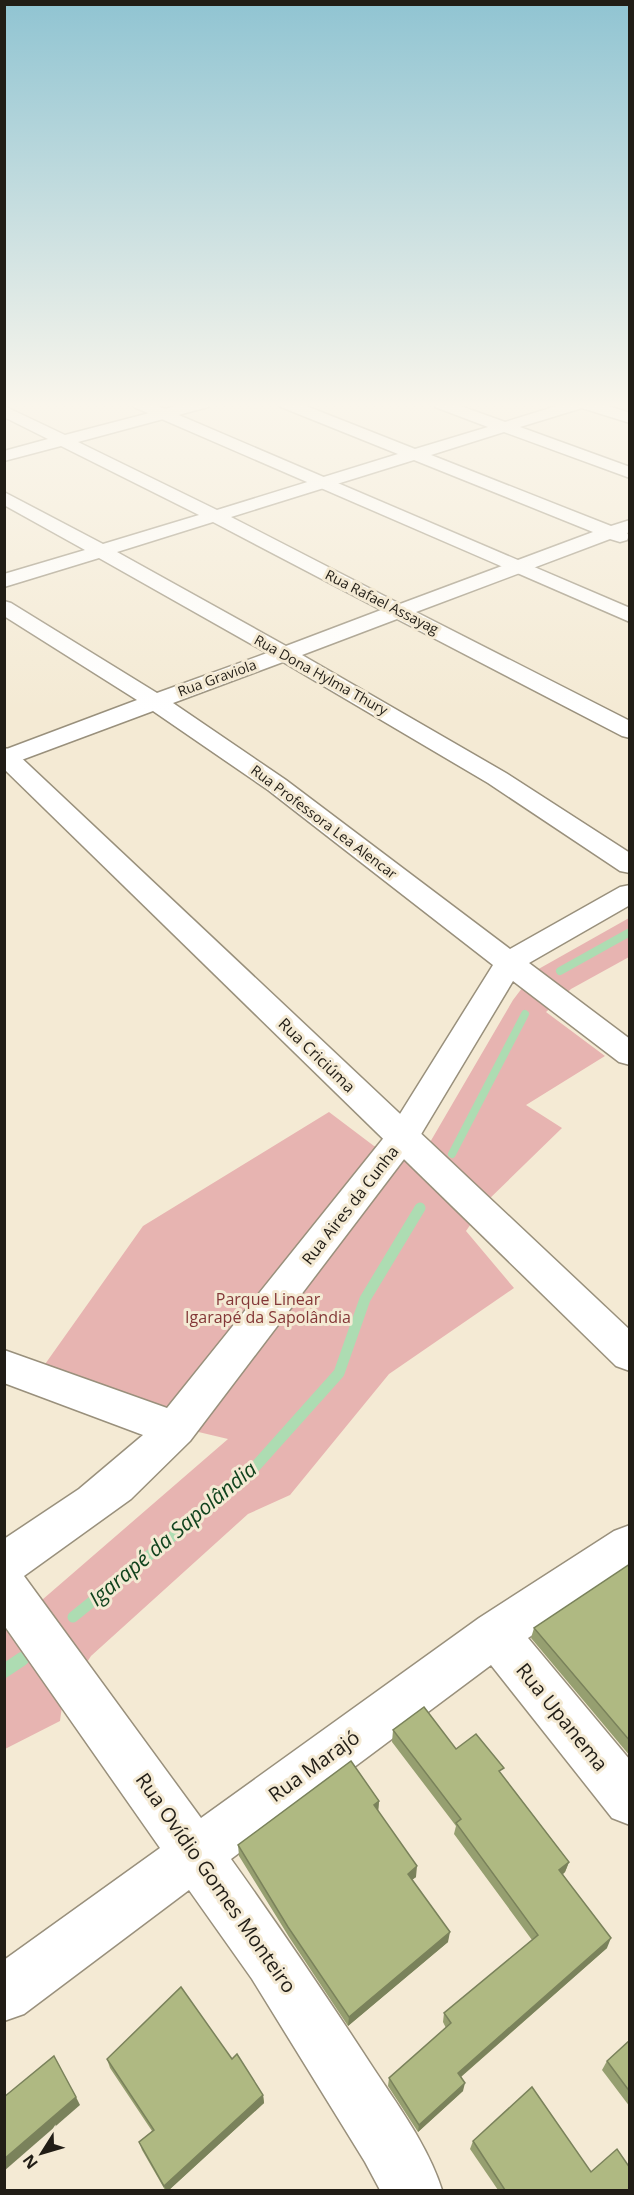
<svg xmlns="http://www.w3.org/2000/svg" width="634" height="2195" viewBox="0 0 634 2195" font-family="'Open Sans',sans-serif">
	<rect width="100%" height="100%" fill="#f4ead4"/>
	<path fill="#e7b4b1" d="M629 918V957L571 989 546 1012 605 1056 526 1105 562 1128 486 1202 466 1231 514 1288 389 1374 290 1495 248 1514 91 1656 63 1699 60 1721 5 1749V1632L228 1439 26 1391 143 1226 329 1112 374 1146 429 1144 513 1000 535 971Z"/>
	<g fill="none" stroke-linecap="round" stroke-linejoin="round">
		<g stroke="#addcb2" stroke-width="8">
			<path d="M560 971 630 932"/>
			<path d="M452 1154 525 1014"/>
		</g>
		<path stroke="#addcb2" stroke-width="11" d="M73 1617 246 1477 339 1373 365 1299 420 1208"/>
		<path stroke="#addcb2" stroke-width="14" d="M4 1671 22 1659"/>
		<g stroke="#99907c" stroke-width="3">
			<path id="street" d="M184 404H210L208 407 78 442 217 510 398 454 281 407 279 404H301L415 449 488 427 435 407 433 404H455L505 422 563 404H602L630 413V423L582 408 520 427 630 467V478L504 432 431 455 611 526 630 520V532L627 533 629 536 627 540 620 542 610 539 416 612 630 721V738L622 736 397 619 302 655 506 773 630 853V873L620 871 488 783 283 662 173 703 286 780 510 949 620 887 630 885V905L529 963 630 1039V1065L619 1062 513 981 414 1146 190 1441 131 1499 24 1576 201 1818 479 1618 614 1531 630 1525V1570L528 1638 630 1760V1825L612 1818 491 1665 231 1859C279 1926 325 1994 370 2063 396 2103 428 2145 442 2190H380L365 2162 252 1979 189 1890 24 2014 4 2021V1960L160 1848 4 1625V1539L79 1489 143 1435 4 1383V1350L167 1408 390 1130 493 965 268 790 153 711 16 762 4 764V750L137 700 4 616V601L11 603 157 693 267 653 99 558 4 587V574L85 550 4 505V492L103 544 199 515 61 446 4 461V451L48 439 4 417V406L65 435ZM414 460 593 532 400 604 231 517ZM213 522 381 610 286 646 117 552Z"/>
		</g>
		<g stroke="#99907c" stroke-width="3">
			<g id="secondary">
				<path d="M132 404H153L630 608V622L134 407Z"/>
				<path d="M4 748 13 750 630 1330V1371L616 1366 4 769Z"/>
			</g>
		</g>
		<use href="#street" fill="#fff" fill-rule="evenodd"/>
		<use href="#secondary" fill="#fff" fill-rule="evenodd"/>
	</g>
	<g fill="#969f70">
		<path d="M630 1564V1756L531 1638 534 1628Z"/>
		<path d="M393 1730 456 1749 502 1775 569 1862 565 1872 563 1874 607 1948 461 2077 463 2091 418 2132 388 2086 389 2078 446 2028 443 2022 444 2013 532 1940 454 1834 456 1826 392 1742Z"/>
		<path d="M379 1801 378 1811 416 1877 412 1880 448 1942 348 2026 289 1937 239 1856 238 1845Z"/>
		<path d="M630 2040V2107L602 2070 607 2061Z"/>
		<path d="M107 2059H232L263 2095 264 2103 169 2190H165L142 2150 139 2142 152 2131 110 2068Z"/>
		<path d="M473 2141 591 2172 630 2190H498L470 2149Z"/>
	</g>
	<g fill="#7a825b">
		<path d="M379 1801 378 1813 374 1805Z"/>
		<path d="M569 1862 565 1872 556 1880 559 1870Z"/>
		<path d="M417 1866 416 1877 406 1884 408 1874Z"/>
		<path d="M450 1932 448 1942 348 2026 349 2017Z"/>
		<path d="M611 1938 607 1948 456 2081 458 2073Z"/>
		<path d="M465 2083 463 2091 418 2132 419 2125Z"/>
		<path d="M263 2095 264 2103 169 2190H166L164 2186Z"/>
		<path d="M76 2097 80 2105 4 2171V2159Z"/>
	</g>
	<g fill="#afb982" stroke="#7a825b" stroke-width="1.5">
		<path d="M630 1564V1741L534 1628Z"/>
		<path d="M424 1707 456 1749 476 1734 504 1768 499 1771 569 1862 559 1870 611 1938 458 2073 465 2083 419 2125 389 2078 451 2023 444 2013 538 1935 456 1823 461 1819 393 1730Z"/>
		<path d="M351 1761 379 1801 374 1805 417 1866 408 1874 450 1932 349 2017 288 1927 238 1845Z"/>
		<path d="M181 1987 232 2059 237 2054 263 2095 164 2186 139 2142 154 2130 107 2059Z"/>
		<path d="M630 2040V2092L607 2061Z"/>
		<path d="M54 2056 76 2097 4 2159V2097Z"/>
		<path d="M532 2087 591 2172 617 2149 630 2168V2190H505L473 2141Z"/>
	</g>
	<linearGradient id="sky" x2="0" y2="1"><stop stop-color="#90c4d2"/><stop offset="0.57" stop-color="#faf6ec"/><stop offset="1" stop-color="#faf6ec" stop-opacity="0"/></linearGradient>
	<rect width="634" height="711" fill="url(#sky)"/>
	<g text-anchor="middle" stroke-width="6" stroke-linejoin="round" paint-order="stroke">
		<g font-size="14" fill="#211d16" stroke="#f4ead4">
			<text transform="translate(382 602) rotate(27)" y="5">Rua Rafael Assayag</text>
			<text transform="translate(321 675) rotate(29)" y="5">Rua Dona Hylma Thury</text>
			<text transform="translate(217 678) rotate(-20)" y="5">Rua Graviola</text>
			<text transform="translate(324 822) rotate(37)" y="5">Rua Professora Lea Alencar</text>
		</g>
		<g font-size="16" fill="#211d16" stroke="#f4ead4">
			<text transform="translate(317 1055) rotate(44)" y="6">Rua Criciúma</text>
			<text transform="translate(350 1205) rotate(-52)" y="6">Rua Aires da Cunha</text>
		</g>
		<g font-size="16" fill="#833737" stroke="#f4ead4">
			<text x="268" y="1305">Parque Linear<tspan x="268" dy="18">Igarapé da Sapolândia</tspan></text>
		</g>
		<g font-size="20" fill="#211d16" stroke="#f4ead4">
			<text transform="translate(562 1717) rotate(51)" y="7">Rua Upanema</text>
			<text transform="translate(314 1766) rotate(-36)" y="7">Rua Marajó</text>
			<text transform="translate(216 1883) rotate(55)" y="7">Rua Ovídio Gomes Monteiro</text>
		</g>
		<g font-size="21" font-style="italic" fill="#10431d" stroke="#f4ead4">
			<text transform="translate(173 1534) rotate(-40)" y="7">Igarapé da Sapolândia</text>
		</g>
	</g>
	<rect width="634" height="2195" fill="none" stroke="#211d16" stroke-width="12"/>
	<g transform="translate(42 2153) rotate(233)" stroke="#f4ead4" stroke-width="4.5" paint-order="stroke">
	<path d="M0-4.5L10 22L0 15L-10 22Z" fill="#211d16"/>
	<text y="-9" font-size="16" font-weight="bold" text-anchor="middle" fill="#211d16">N</text>
	</g>
</svg>
